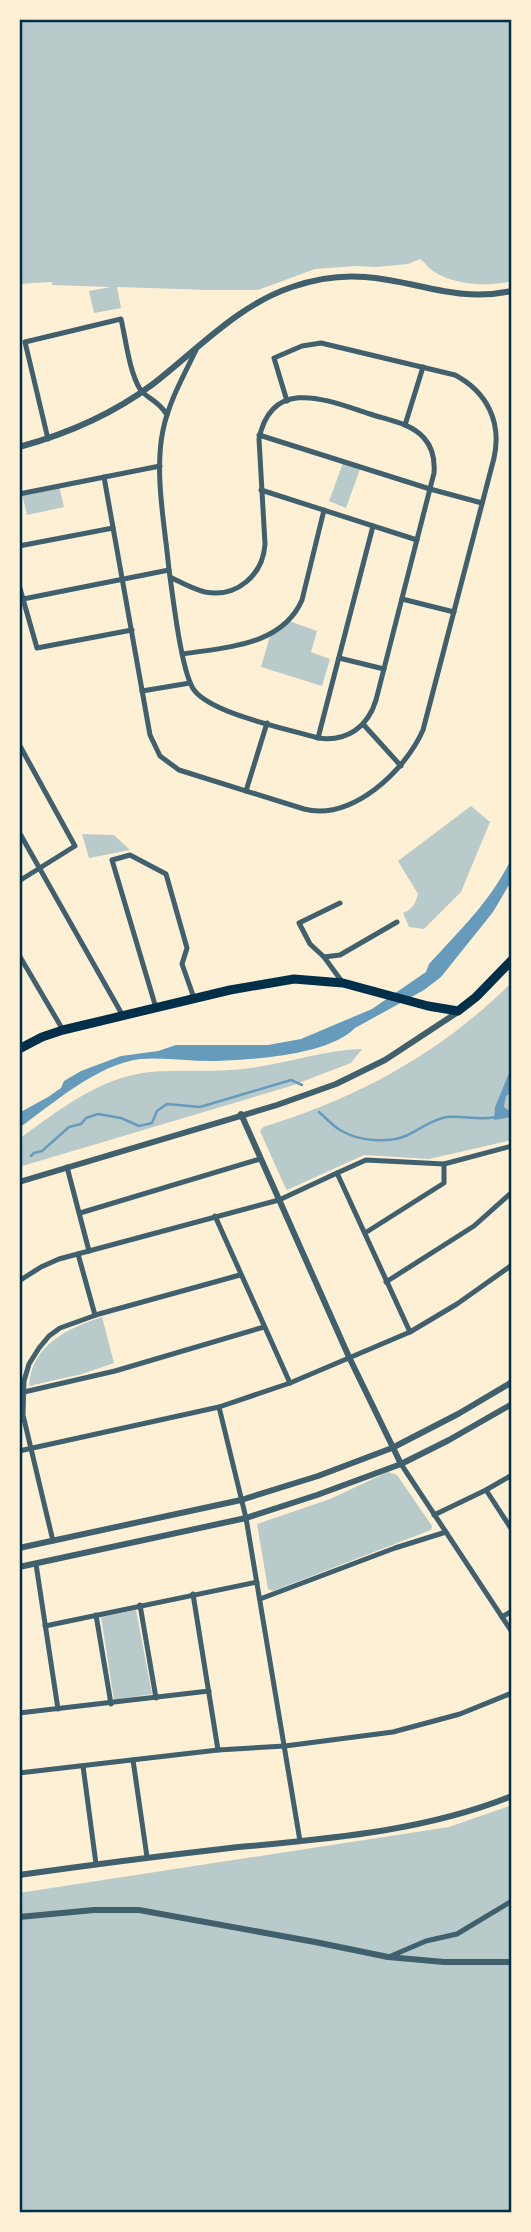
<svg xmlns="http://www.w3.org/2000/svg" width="531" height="2232" viewBox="0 0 531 2232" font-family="'Playfair Display',serif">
	<rect width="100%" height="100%" fill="#fdf0d5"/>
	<g fill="#b9caca">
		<path d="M19 19H512V281C489 287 453 285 433 271 427 267 426 263 420 259L408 264 376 267 355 266 315 269 258 290H209L117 287 121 308 94 313 89 291 111 287 52 285V282L19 284Z"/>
		<path d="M343 463 360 469 346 508 329 501Z"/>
		<path d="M59 486 64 507 27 515 22 494Z"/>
		<path d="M289 621 317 631 311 652 330 659 322 686 261 667 270 636Z"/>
		<path d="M471 806 490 822 461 892 424 929 409 927 403 913C413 909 415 904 418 894L398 861Z"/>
		<path d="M82 834 114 835 130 850 89 858Z"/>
		<path d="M512 982V1140L429 1159 364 1155 287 1190 285 1187 260 1131 263 1127C358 1098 441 1053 512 982Z"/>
		<path d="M362 1049 351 1063 291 1086 19 1167V1139C59 1110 100 1077 150 1072 184 1069 218 1073 251 1068 288 1063 324 1050 362 1049Z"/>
		<path d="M102 1317 114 1363 82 1374 29 1386C31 1345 68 1328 102 1317Z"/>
		<path d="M388 1472 397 1475 432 1526 431 1530 273 1591 268 1589 257 1524 330 1499Z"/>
		<path d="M136 1610 152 1694 114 1700 101 1617Z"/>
		<path d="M512 1805V2213H19V1893L449 1827Z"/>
	</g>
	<g fill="#669bbc">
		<path d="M512 857V880L493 912 441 977 424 990 355 1028C328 1056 248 1060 211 1061 188 1061 163 1057 140 1059 96 1065 54 1103 19 1128V1113L48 1097 61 1088 64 1081 81 1071 121 1056 158 1051 176 1045H268L301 1039 372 1009 426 972 429 964C460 930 492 900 512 857Z"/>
		<path d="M512 1066V1092L506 1096 504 1106 506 1109 512 1111V1117L494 1120 495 1107Z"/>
	</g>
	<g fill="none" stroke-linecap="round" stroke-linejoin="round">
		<g stroke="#669bbc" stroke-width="2.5">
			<path d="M319 1112C326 1118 332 1125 340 1130 358 1141 388 1144 408 1135 420 1129 433 1119 447 1117 462 1115 479 1121 495 1117"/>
			<path d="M31 1156 34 1153 42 1151 69 1127 81 1124 86 1118 98 1114 121 1118 139 1126 152 1123 157 1111 167 1104 200 1107 291 1080 302 1085"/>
		</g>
		<g stroke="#3f606c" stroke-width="5">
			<path d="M405 425 423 367"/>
			<path d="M259 435 430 489 482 503"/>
			<path d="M48 439 25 342 121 319C126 340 129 371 140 389 144 397 159 400 167 415"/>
			<path d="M104 477 150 735 160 756 179 770 304 809C352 821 405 771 423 730L494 458C502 422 487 392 455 375L321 343 302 346 274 358 287 401"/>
			<path d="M261 490 417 540"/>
			<path d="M19 494 160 466"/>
			<path d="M19 546 113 528"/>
			<path d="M170 577C182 583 193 589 205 592 237 598 263 575 265 544L259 439C272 375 329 401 370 414 388 420 411 423 424 438 433 448 435 460 434 473L376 700C368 727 347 742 318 738 288 729 212 714 194 690 181 672 173 596 169 570 165 526 154 473 163 430 169 401 184 375 196 350"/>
			<path d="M19 585 37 648 132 630"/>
			<path d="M23 599 169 570"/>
			<path d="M402 599 454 612"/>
			<path d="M183 654C226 647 282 646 302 600L324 510"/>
			<path d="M339 658 384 669"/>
			<path d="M142 691 190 683"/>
			<path d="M363 724 401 766"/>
			<path d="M318 738 373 526"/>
			<path d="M246 791 267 723"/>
			<path d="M19 832 123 1016"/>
			<path d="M19 881 75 846 20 746"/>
			<path d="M340 903 299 923 310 944 324 957 343 983"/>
			<path d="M19 955 63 1030"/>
			<path d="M324 957 340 955 397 922"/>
			<path d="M156 1008 112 860 130 855 166 874 187 948 182 964 194 998"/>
			<path d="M67 1167 89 1251"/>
			<path d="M337 1173 366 1160 444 1164 512 1146"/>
			<path d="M80 1213 260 1159"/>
			<path d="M215 1216 290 1383"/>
			<path d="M365 1233 444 1183V1164"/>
			<path d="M78 1254 95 1315"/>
			<path d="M19 1281 41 1267 59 1259 279 1200 337 1173 410 1332"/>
			<path d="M386 1282 474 1226 512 1192"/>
			<path d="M24 1392 115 1371 264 1327"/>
			<path d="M219 1407 246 1518 300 1841"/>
			<path d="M19 1451 219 1407 290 1383 410 1332 457 1304 512 1265"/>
			<path d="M401 1464 512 1632"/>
			<path d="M486 1490 512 1530"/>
			<path d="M434 1515 486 1490 512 1475"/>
			<path d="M53 1541 23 1415 24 1381 29 1364 39 1348 49 1336 60 1328 99 1314 240 1275"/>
			<path d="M36 1564 58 1709"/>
			<path d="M193 1594 218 1750"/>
			<path d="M260 1599 395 1548 446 1532"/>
			<path d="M140 1605 156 1698"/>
			<path d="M96 1615 111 1704"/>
			<path d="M502 1617 512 1611"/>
			<path d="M45 1626 257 1582"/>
			<path d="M19 1713 209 1691"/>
			<path d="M133 1760 147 1857"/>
			<path d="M83 1766 96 1864"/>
			<path d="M19 1773 218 1750 285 1746 393 1732 460 1714 512 1693"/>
			<path d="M391 1956 426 1941 457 1934 512 1901"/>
		</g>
		<g stroke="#3f606c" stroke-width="6">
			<path d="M19 447C67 434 113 414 153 384 197 350 238 305 292 287 315 279 341 275 365 277 419 281 456 303 512 291"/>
			<path d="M241 1114 349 1357 401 1464"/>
			<path d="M19 1182 277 1105 336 1084 385 1060 458 1012"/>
			<path d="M19 1548 241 1500 318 1476 392 1448 458 1414 512 1382"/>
			<path d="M19 1567 246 1518 317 1495 401 1464 449 1440 512 1404"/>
			<path d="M19 1875C90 1865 160 1856 230 1848 325 1839 423 1832 512 1796"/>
			<path d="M19 1917 94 1910H139L315 1942 388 1957 444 1962H512"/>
		</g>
		<path stroke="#003049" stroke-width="9" d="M19 1049 42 1037 63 1030 230 990 294 979 343 983 428 1006 458 1011 476 997 512 960"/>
	</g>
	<rect width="531" height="2232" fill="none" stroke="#fdf0d5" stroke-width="42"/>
	<rect x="21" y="21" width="489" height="2190" fill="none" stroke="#003049" stroke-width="2.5"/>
</svg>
